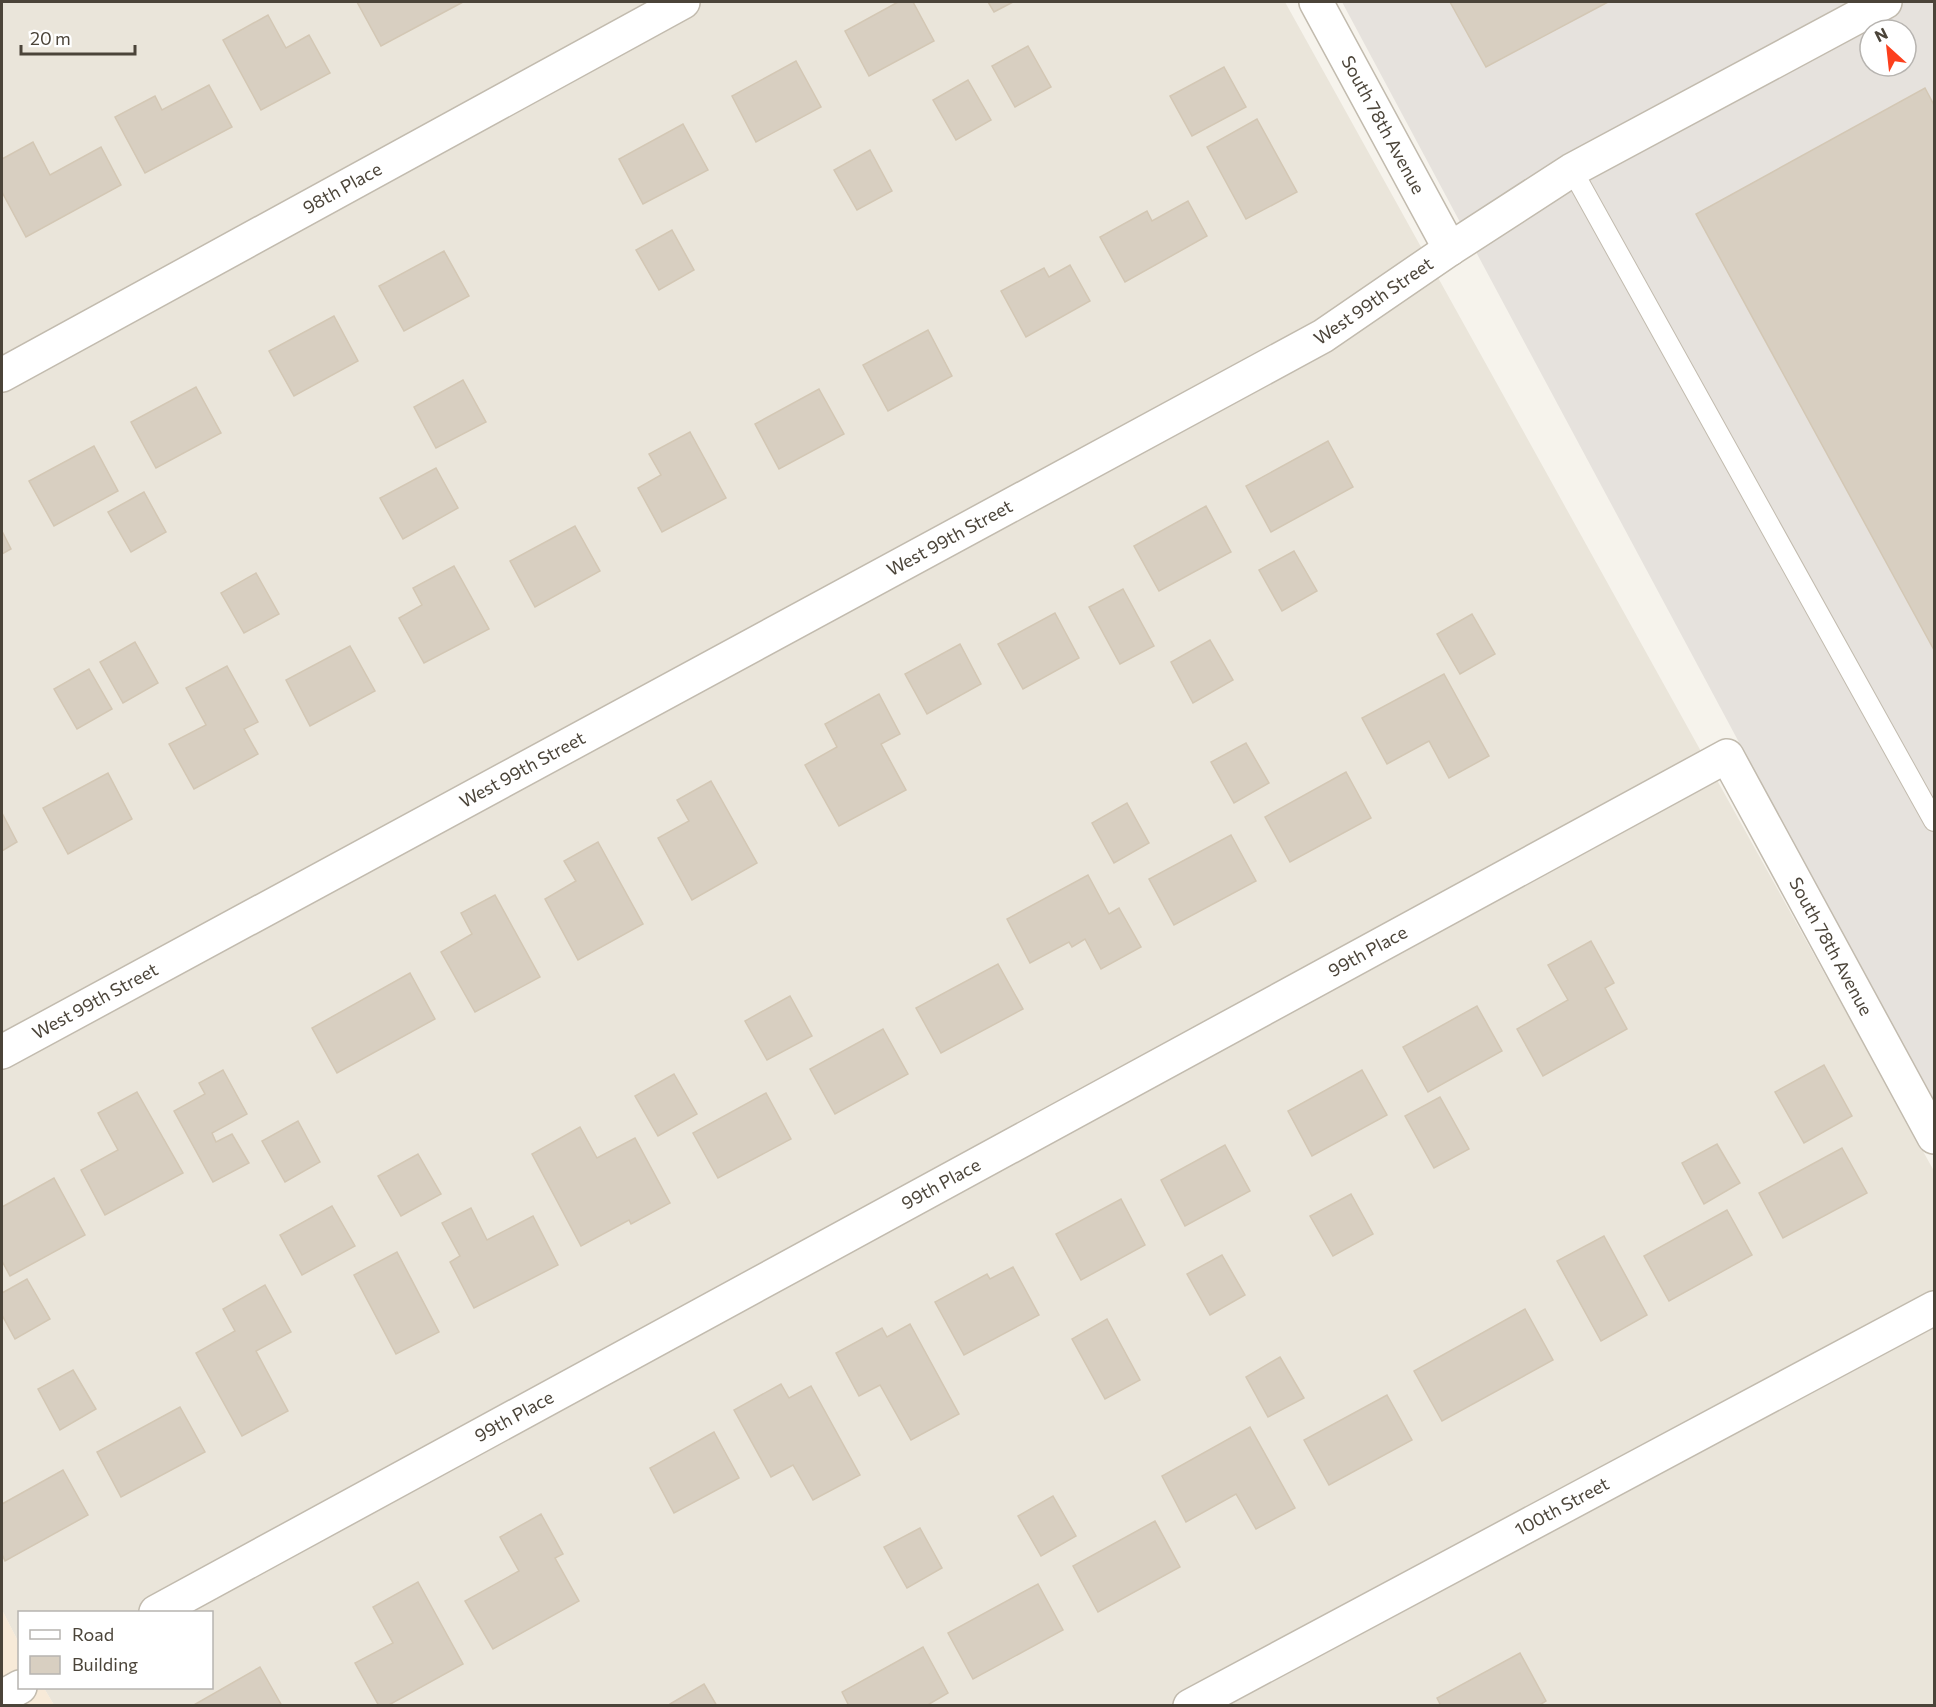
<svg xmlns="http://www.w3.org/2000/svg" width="1936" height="1707" viewBox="0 0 1936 1707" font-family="Commissioner,sans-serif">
	<rect width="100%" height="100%" fill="#f6f3ec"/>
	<path fill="#eae5da" d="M2 2H1285L1934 1171V1705H54L44 1688H212V1612H20L19 1643 2 1610Z"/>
	<path fill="#f7ead8" d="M2 1610 19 1643 20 1688H44L54 1705H2Z"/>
	<path fill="#e6e2dd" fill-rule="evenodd" d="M1342 2H1934V1106ZM1870 30H1906V66H1870Z"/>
	<g fill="#d8cfc1" stroke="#d3c7b4" stroke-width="1.5">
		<path d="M357 2H463L381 46Z"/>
		<path d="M898 2H913L934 41 869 76 845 31Z"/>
		<path d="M988 2H1013L994 12Z"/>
		<path d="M1450 2H1608L1486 67Z"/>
		<path d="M268 15 286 48 309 35 330 73 261 110 223 40Z"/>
		<path d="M1028 46 1051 87 1015 107 992 66Z"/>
		<path d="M796 61 821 107 756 142 732 96Z"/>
		<path d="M1224 67 1246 107 1192 136 1170 96Z"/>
		<path d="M968 80 991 120 956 140 933 100Z"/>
		<path d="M209 85 232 127 145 173 115 117 155 96 162 110Z"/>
		<path d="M1925 88 1934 105V650L1696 214Z"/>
		<path d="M1257 119 1297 192 1246 219 1207 147Z"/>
		<path d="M683 124 708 170 643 204 619 159Z"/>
		<path d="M33 142 50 175 101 147 121 185 26 237 2 192V159Z"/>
		<path d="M870 150 892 191 857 210 834 170Z"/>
		<path d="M1188 201 1207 236 1125 282 1100 237 1147 211 1152 221Z"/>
		<path d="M672 230 694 270 659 290 636 250Z"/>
		<path d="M444 251 469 296 404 331 379 286Z"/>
		<path d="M1070 265 1090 301 1026 337 1001 291 1044 268 1049 277Z"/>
		<path d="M334 316 358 361 294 396 269 351Z"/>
		<path d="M928 330 952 376 888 411 863 365Z"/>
		<path d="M463 380 486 422 436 448 414 407Z"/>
		<path d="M196 387 221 433 156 468 131 422Z"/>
		<path d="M819 389 844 434 779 469 755 424Z"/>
		<path d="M690 432 726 498 662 532 638 488 661 475 649 454Z"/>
		<path d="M1328 441 1353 487 1271 532 1246 486Z"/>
		<path d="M94 446 118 491 54 526 29 481Z"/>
		<path d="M436 468 458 508 403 539 380 498Z"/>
		<path d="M144 492 166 532 131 552 108 512Z"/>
		<path d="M1206 506 1231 552 1159 591 1134 546Z"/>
		<path d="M575 526 600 571 535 607 510 561Z"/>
		<path d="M2 531 11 549 2 554Z"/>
		<path d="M1294 551 1317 591 1282 611 1259 570Z"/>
		<path d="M454 566 489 629 424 663 399 618 422 605 413 588Z"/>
		<path d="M256 573 279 614 244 633 221 593Z"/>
		<path d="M1123 589 1154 646 1120 664 1089 607Z"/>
		<path d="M1055 613 1079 658 1023 689 998 644Z"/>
		<path d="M1472 614 1495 654 1460 674 1437 634Z"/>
		<path d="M1210 640 1233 680 1193 703 1171 662Z"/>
		<path d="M135 642 158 683 123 703 100 662Z"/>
		<path d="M960 644 981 684 927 714 905 674Z"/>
		<path d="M350 646 375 691 310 726 286 680Z"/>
		<path d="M227 666 258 722 244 729 258 754 194 789 169 744 206 725 186 688Z"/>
		<path d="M89 669 112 709 77 729 54 689Z"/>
		<path d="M1444 674 1489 756 1449 778 1429 741 1387 764 1362 718Z"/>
		<path d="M879 694 900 734 881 744 906 790 839 826 805 765 837 747 825 724Z"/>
		<path d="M1246 743 1269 783 1234 803 1211 762Z"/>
		<path d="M1346 772 1371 818 1290 862 1265 817Z"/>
		<path d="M108 773 132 819 68 854 43 808Z"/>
		<path d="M711 781 757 863 692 900 658 838 689 821 677 800Z"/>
		<path d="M1127 803 1149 843 1114 863 1092 823Z"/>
		<path d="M2 813 17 842 2 851Z"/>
		<path d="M1231 835 1256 881 1174 925 1149 879Z"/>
		<path d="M598 842 643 924 578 960 545 899 576 881 564 861Z"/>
		<path d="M1088 875 1109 914 1119 908 1141 947 1101 969 1085 939 1072 947 1069 942 1030 963 1007 919Z"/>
		<path d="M495 895 540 977 475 1012 441 952 472 934 461 913Z"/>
		<path d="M1591 941 1614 983 1605 988 1627 1029 1543 1076 1517 1029 1568 1000 1548 965Z"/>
		<path d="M998 964 1023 1009 941 1053 916 1008Z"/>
		<path d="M410 973 435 1019 337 1073 312 1028Z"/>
		<path d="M790 996 812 1036 767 1060 745 1021Z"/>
		<path d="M1477 1006 1502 1051 1428 1092 1403 1047Z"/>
		<path d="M883 1029 908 1074 835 1114 810 1069Z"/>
		<path d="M1824 1065 1852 1116 1804 1143 1775 1092Z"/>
		<path d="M223 1070 247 1114 212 1133 216 1142 232 1134 249 1163 213 1182 174 1111 205 1094 199 1083Z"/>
		<path d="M1362 1070 1387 1115 1312 1156 1288 1111Z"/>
		<path d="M674 1074 697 1114 658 1136 635 1096Z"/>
		<path d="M137 1092 183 1173 105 1215 81 1170 118 1150 98 1113Z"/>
		<path d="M766 1093 791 1139 718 1178 693 1133Z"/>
		<path d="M1440 1097 1469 1149 1434 1168 1405 1116Z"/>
		<path d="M298 1121 320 1162 285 1182 262 1141Z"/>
		<path d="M580 1127 597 1158 635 1138 670 1203 631 1224 629 1220 581 1246 532 1154Z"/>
		<path d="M1717 1144 1740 1183 1704 1204 1682 1163Z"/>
		<path d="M1225 1145 1250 1191 1185 1226 1161 1180Z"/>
		<path d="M1842 1148 1867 1193 1783 1238 1759 1193Z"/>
		<path d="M418 1154 441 1194 401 1216 378 1176Z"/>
		<path d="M54 1178 85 1235 10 1276 2 1261V1207Z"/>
		<path d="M1351 1194 1373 1234 1333 1256 1310 1216Z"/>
		<path d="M1121 1199 1145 1245 1081 1280 1056 1234Z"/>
		<path d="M332 1206 355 1246 302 1275 280 1235Z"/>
		<path d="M471 1208 487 1240 533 1216 558 1265 474 1308 450 1262 460 1256 442 1223Z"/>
		<path d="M1727 1210 1752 1255 1669 1301 1644 1256Z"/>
		<path d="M1604 1236 1647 1315 1601 1341 1557 1261Z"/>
		<path d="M397 1252 439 1332 396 1354 354 1275Z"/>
		<path d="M1222 1255 1245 1295 1210 1315 1187 1274Z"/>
		<path d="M1013 1267 1039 1315 964 1355 935 1302 987 1274 990 1279Z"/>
		<path d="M27 1279 50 1319 15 1339 2 1315V1293Z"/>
		<path d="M265 1285 291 1332 256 1351 288 1411 242 1436 196 1353 235 1331 223 1309Z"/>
		<path d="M1525 1309 1553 1360 1442 1421 1414 1371Z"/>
		<path d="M1107 1319 1140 1380 1105 1399 1072 1339Z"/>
		<path d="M910 1324 959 1414 911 1440 880 1385 859 1396 836 1353 882 1328 887 1337Z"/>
		<path d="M1280 1357 1304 1398 1268 1417 1246 1377Z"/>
		<path d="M73 1370 96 1409 60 1430 38 1389Z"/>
		<path d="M781 1384 789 1398 811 1386 860 1475 813 1500 793 1465 771 1477 734 1410Z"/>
		<path d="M1387 1395 1412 1440 1329 1485 1304 1440Z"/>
		<path d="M180 1407 205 1452 121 1497 97 1452Z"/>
		<path d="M1250 1427 1295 1508 1256 1529 1236 1494 1186 1522 1162 1476Z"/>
		<path d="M714 1432 739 1478 674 1513 650 1468Z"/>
		<path d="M63 1470 88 1515 5 1561 2 1554V1504Z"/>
		<path d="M1053 1496 1076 1536 1041 1556 1018 1516Z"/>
		<path d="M541 1514 563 1554 555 1558 579 1601 493 1649 465 1601 519 1571 500 1537Z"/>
		<path d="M1155 1521 1180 1567 1098 1612 1073 1566Z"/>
		<path d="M920 1528 942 1568 907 1588 884 1547Z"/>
		<path d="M418 1582 463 1664 387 1706H379L355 1663 393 1643 373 1607Z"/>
		<path d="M1038 1584 1063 1630 973 1679 948 1633Z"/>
		<path d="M923 1647 948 1693 926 1706H849L842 1692Z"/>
		<path d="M1520 1653 1546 1701 1538 1706H1441L1437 1698Z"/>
		<path d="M260 1667 282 1706H192Z"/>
		<path d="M704 1684 717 1706H670V1704Z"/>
	</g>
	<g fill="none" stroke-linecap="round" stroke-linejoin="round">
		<g stroke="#c2bbae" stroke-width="22">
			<path id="service" d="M1572 170 1934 821"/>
		</g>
		<g stroke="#c2bbae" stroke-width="36">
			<g id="minor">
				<path id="s1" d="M1316 2 1450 249"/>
				<path id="s2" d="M2 375 683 2"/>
				<path id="s3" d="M2 1052 1323 336 1450 249 1572 170 1885 2"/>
				<path id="s4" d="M156 1612 1727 756 1934 1137"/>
				<path d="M2 1697 20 1687"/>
				<path id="s5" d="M1190 1706 1934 1308"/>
			</g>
		</g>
		<use href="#service" stroke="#fff" stroke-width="20"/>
		<use href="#minor" stroke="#fff" stroke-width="33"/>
	</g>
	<g text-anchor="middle" stroke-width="5" stroke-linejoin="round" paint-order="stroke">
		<g font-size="18" fill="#4b4439" stroke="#fff">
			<text dy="6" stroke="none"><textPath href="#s1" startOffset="140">South 78th Avenue</textPath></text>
			<text dy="6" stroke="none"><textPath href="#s2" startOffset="388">98th Place</textPath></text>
			<text dy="6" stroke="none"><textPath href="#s3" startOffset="1564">West 99th Street</textPath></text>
			<text dy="6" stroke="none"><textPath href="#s3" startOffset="1078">West 99th Street</textPath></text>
			<text dy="6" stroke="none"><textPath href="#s3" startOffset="592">West 99th Street</textPath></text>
			<text dy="6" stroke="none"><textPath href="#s4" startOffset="2006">South 78th Avenue</textPath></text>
			<text dy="6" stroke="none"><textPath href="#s4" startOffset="1380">99th Place</textPath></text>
			<text dy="6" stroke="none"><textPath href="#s3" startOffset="106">West 99th Street</textPath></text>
			<text dy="6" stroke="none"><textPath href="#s4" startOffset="894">99th Place</textPath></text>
			<text dy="6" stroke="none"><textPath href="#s4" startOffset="408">99th Place</textPath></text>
			<text dy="6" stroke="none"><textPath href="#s5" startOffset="422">100th Street</textPath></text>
		</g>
	</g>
	<rect width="1936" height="1707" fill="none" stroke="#4b4439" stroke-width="6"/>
	<rect x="18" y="1611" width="195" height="78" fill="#ffffff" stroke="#b7b4b0" stroke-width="1.5"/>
	<rect x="30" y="1630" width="30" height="9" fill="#ffffff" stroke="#b7b4b0" stroke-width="1.5"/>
	<text x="72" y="1641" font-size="18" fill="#4b4439">Road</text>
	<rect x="30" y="1656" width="30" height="18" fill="#d8cfc1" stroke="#b7b4b0" stroke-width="1.5"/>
	<text x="72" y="1671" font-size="18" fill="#4b4439">Building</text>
	<g transform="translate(1888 48) rotate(333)"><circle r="28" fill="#ffffff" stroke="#b7b4b0" stroke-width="1.5"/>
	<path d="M0-4.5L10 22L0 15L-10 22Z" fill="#fc3f1d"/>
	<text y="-9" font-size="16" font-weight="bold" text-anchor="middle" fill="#4b4439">N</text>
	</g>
	<path d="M21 45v9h114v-9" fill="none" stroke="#4b4439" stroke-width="3"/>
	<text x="30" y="45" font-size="18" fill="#4b4439" stroke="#ffffff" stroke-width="4.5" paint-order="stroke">20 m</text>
</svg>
